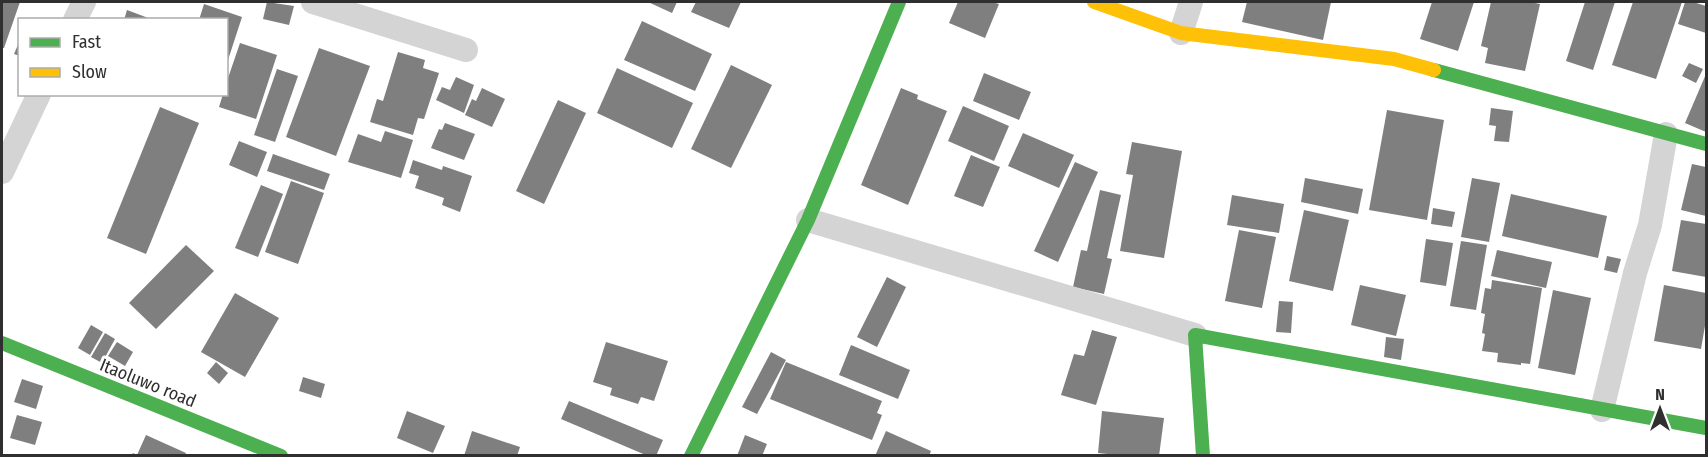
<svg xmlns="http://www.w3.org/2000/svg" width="1708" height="457" viewBox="0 0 1708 457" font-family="'Fira Sans Condensed',sans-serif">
	<rect width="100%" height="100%" fill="#fff"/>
	<g fill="#7f7f7f">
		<path d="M2 2H20L4 48H2Z"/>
		<path d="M267 2 294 6 289 25 263 19Z"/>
		<path d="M648 2H677L672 13Z"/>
		<path d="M696 2H741L729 28 691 12Z"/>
		<path d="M958 2H992L999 4 985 38 949 23Z"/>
		<path d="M1247 2H1331L1323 40 1242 22Z"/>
		<path d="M1432 2H1474L1458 51 1420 39Z"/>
		<path d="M1491 2H1530L1540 4 1525 71 1485 63 1488 48 1481 46Z"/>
		<path d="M1585 2H1615L1593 70 1566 61Z"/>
		<path d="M1633 2H1682L1656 79 1612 65Z"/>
		<path d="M1685 2H1693L1706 6V33L1678 24Z"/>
		<path d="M204 4 242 17 227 63 226 20H199Z"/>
		<path d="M127 10 151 19V20H124Z"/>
		<path d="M642 21 712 54 695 91 624 60Z"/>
		<path d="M20 40V56L14 54Z"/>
		<path d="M240 43 277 55 256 119 219 107 223 94H226V84Z"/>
		<path d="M319 48 370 66 336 156 286 137Z"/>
		<path d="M398 52 425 60 423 68 439 73 424 119 418 118 413 135 370 122 377 99 383 101Z"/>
		<path d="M1689 63 1703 69 1696 83 1682 76Z"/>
		<path d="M731 65 772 85 731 168 691 149Z"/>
		<path d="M617 68 693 103 672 148 597 113Z"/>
		<path d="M277 69 298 76 275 142 254 135Z"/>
		<path d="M984 73 1031 92 1019 120 973 101Z"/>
		<path d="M1706 74V132L1685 123Z"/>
		<path d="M456 77 474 85 464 113 436 100 442 87 450 90Z"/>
		<path d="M482 88 505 99 492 127 465 115 472 99 476 101Z"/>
		<path d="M901 88 918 95 917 99 947 111 908 205 861 185Z"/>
		<path d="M558 100 586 113 544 204 516 191Z"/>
		<path d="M963 106 1009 126 994 161 948 141Z"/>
		<path d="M160 107 199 123 146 254 107 238Z"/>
		<path d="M1491 108 1513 111 1509 142 1494 141 1496 126 1489 125Z"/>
		<path d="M1387 110 1444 120 1427 220 1369 210Z"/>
		<path d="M445 123 475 134 464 160 431 148 439 129 442 130Z"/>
		<path d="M385 131 413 140 401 178 348 162 358 134 381 142Z"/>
		<path d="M1023 133 1074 155 1059 188 1008 166Z"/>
		<path d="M239 141 267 152 257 177 229 165Z"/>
		<path d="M1132 142 1182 151 1164 258 1120 251 1133 175 1126 174Z"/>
		<path d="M273 154 330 174 324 190 267 171Z"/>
		<path d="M971 155 1000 167 983 207 954 196Z"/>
		<path d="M413 160 442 170 443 166 472 176 460 212 442 205 444 198 415 188 419 176 409 173Z"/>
		<path d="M1075 162 1098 172 1058 262 1034 251Z"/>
		<path d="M1692 164 1706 167V216L1681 210Z"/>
		<path d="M1305 178 1363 189 1358 214 1301 202Z"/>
		<path d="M1472 178 1500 183 1489 242 1461 237Z"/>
		<path d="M291 181 324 193 298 264 265 252Z"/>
		<path d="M261 185 283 194 258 257 235 248Z"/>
		<path d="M1100 190 1121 195 1107 258 1112 259 1104 294 1073 287 1081 250 1087 251Z"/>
		<path d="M1511 194 1607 216 1598 258 1502 236Z"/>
		<path d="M1232 195 1284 204 1279 233 1227 225Z"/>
		<path d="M1433 208 1455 212 1452 227 1431 224Z"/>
		<path d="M1304 210 1349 220 1333 291 1289 281Z"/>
		<path d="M1681 220 1706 224V277L1672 271Z"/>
		<path d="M1239 230 1276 237 1262 308 1225 301Z"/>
		<path d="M1426 239 1453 243 1446 286 1420 282Z"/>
		<path d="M1461 241 1487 245 1476 310 1450 306Z"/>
		<path d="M186 245 214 271 156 329 129 303Z"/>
		<path d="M1497 250 1552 262 1546 288 1491 276Z"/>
		<path d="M1607 256 1621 259 1617 273 1604 270Z"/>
		<path d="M887 277 906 287 877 347 857 337Z"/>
		<path d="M1492 280 1542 288 1530 364 1521 363V365L1497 362 1498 353 1482 351 1485 334 1482 333 1485 314 1481 313 1485 288 1491 289Z"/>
		<path d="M1360 285 1406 295 1396 336 1351 325Z"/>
		<path d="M1664 285 1706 293V320L1701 349 1654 341Z"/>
		<path d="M1553 290 1591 298 1575 375 1538 368Z"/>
		<path d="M235 293 279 318 245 377 201 352Z"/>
		<path d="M1279 301 1293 302 1291 333 1276 332Z"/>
		<path d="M91 325 103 332 90 355 78 348Z"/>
		<path d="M1092 330 1117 337 1096 405 1061 395 1074 354 1084 356Z"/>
		<path d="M105 333 115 339 102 363 91 357Z"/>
		<path d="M1386 337 1404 339 1401 360 1384 357Z"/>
		<path d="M117 342 133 352 125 366 108 356Z"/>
		<path d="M606 342 668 361 654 401 641 397 638 404 610 395 612 388 593 382Z"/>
		<path d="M851 345 910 370 898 399 839 375Z"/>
		<path d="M771 352 786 360 757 414 742 407Z"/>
		<path d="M216 362 228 373 219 384 207 373Z"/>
		<path d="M786 362 882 401 877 413 882 415 872 440 770 399Z"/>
		<path d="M303 377 325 384 321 398 299 391Z"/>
		<path d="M22 379 43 386 36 409 14 402Z"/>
		<path d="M569 401 663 440 656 456H648L561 419Z"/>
		<path d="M407 411 445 426 433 453 397 438Z"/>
		<path d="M1102 411 1164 418 1159 456H1126L1098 453Z"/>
		<path d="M17 415 42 422 35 445 10 438Z"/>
		<path d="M472 431 520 447 517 456H464Z"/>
		<path d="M886 431 931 451 929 456H875Z"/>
		<path d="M146 435 186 453 185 456H131L133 453 137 455Z"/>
		<path d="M745 435 767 444 762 456H737Z"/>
	</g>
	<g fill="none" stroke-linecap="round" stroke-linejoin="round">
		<g stroke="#d4d4d4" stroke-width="24">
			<path d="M313 2 466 50"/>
			<path d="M75 20 84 2"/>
			<path d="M1181 33 1191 2"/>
			<path d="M2 172 39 94"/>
			<path d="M808 220 1195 335"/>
			<path d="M1602 410 1635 273 1650 225 1666 134"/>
		</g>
		<g stroke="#4caf50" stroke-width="14">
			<path d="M1434 70 1706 144"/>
			<path d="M2 343 281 456"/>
			<path d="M691 456 808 220 899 2"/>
			<path d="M1203 456 1195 335 1706 428"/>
		</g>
		<path stroke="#ffc107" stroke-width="14" d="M1094 2 1181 33 1394 59 1434 70"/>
	</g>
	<g text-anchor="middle" stroke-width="6" stroke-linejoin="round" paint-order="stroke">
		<g font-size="18" fill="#2f2f2f" stroke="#fff">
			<text transform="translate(148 383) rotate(22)" y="6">Itaoluwo road</text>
		</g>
	</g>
	<rect width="1708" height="457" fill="none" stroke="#2f2f2f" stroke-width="6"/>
	<rect x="18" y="18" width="210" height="78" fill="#ffffff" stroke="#acacac" stroke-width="1.5"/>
	<rect x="30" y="38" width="30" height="9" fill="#4caf50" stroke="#acacac" stroke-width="1.5"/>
	<text x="72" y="48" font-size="18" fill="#2f2f2f">Fast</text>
	<rect x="30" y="68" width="30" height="9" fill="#ffc107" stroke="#acacac" stroke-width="1.5"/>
	<text x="72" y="78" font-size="18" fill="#2f2f2f">Slow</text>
	<g transform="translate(1660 409)" stroke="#ffffff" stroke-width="4.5" paint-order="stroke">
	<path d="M0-4.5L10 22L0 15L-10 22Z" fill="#2f2f2f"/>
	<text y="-9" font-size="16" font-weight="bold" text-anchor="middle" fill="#2f2f2f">N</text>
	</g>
</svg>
